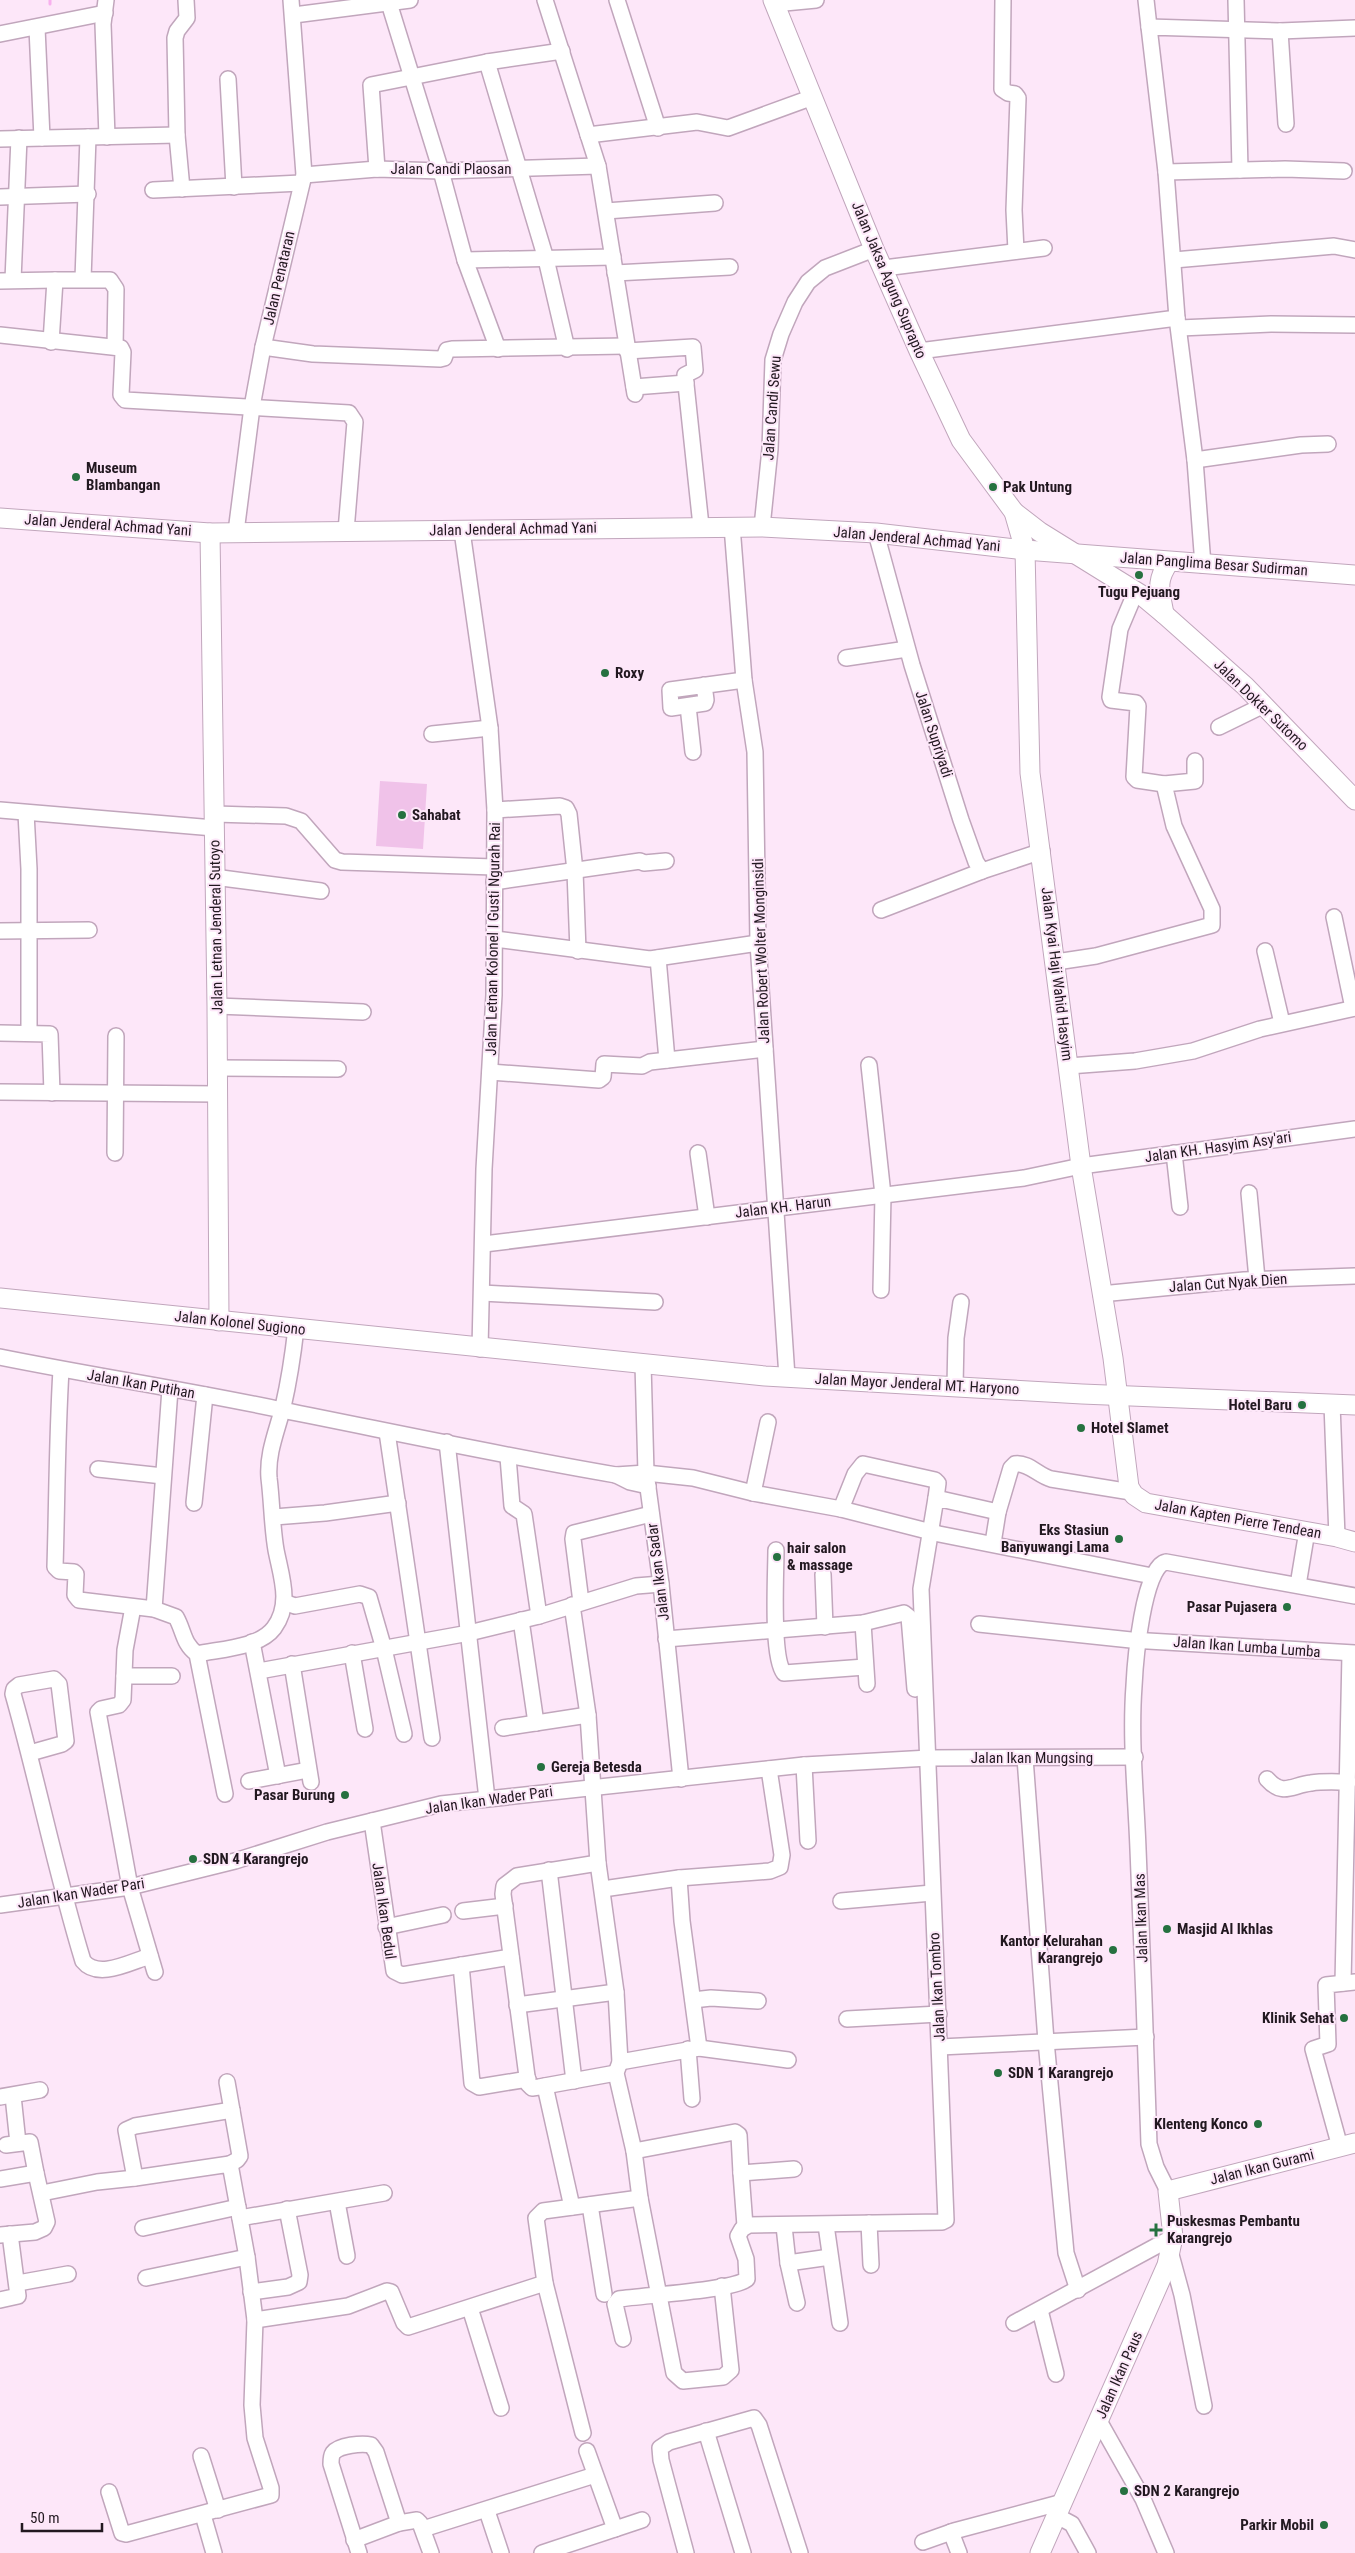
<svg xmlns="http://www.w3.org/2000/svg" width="1355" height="2553" viewBox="0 0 1355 2553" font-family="'Roboto Condensed',sans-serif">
	<rect width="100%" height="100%" fill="#fde7f9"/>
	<path fill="#f0c2e9" d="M380 781 427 784 423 849 376 846Z"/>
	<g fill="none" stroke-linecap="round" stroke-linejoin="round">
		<path stroke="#f8b0ee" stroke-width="3" d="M50 0V4"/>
		<g stroke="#c1a6bc" stroke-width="18">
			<g id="minor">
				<path d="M106 0 103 24 107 137"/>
				<path d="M545 0 598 166 635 394"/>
				<path d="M617 0 658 128"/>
				<path d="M1003 0 1002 89 1008 93 1015 94 1018 98 1014 210 1016 251"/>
				<path d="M1146 0 1149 27"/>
				<path d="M1236 0 1240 170"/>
				<path d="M389 3 441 171 465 260 498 349"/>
				<path d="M774 4 816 0"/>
				<path d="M294 15 410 0"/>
				<path d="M37 28 42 138"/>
				<path d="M1280 31 1286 124"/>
				<path d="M0 34 105 13"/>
				<path d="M487 62 546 259 567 349"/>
				<path d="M228 79 234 187"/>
				<path d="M588 135 697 122 728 128 813 97"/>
				<path d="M0 139 177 135"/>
				<path d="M377 169 371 85 487 62 562 51"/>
				<path d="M1166 172 1285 169 1344 171"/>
				<path d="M304 175 377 169 441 171 598 166"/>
				<path d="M182 189 177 135 175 38 177 31 187 18 186 0"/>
				<path d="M153 190 301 183"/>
				<path d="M0 197 88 194"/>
				<path d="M606 211 715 203"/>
				<path d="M465 260 613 257"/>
				<path d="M1174 260 1334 246 1355 250"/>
				<path d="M884 268 1044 248"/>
				<path d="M615 273 730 267"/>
				<path d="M83 279 88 137"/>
				<path d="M13 280 19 138"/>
				<path d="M0 281 55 280"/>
				<path d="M1180 328 1271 324 1355 325"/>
				<path d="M0 335 121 348 123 352 121 395 125 400 349 413 355 422 346 531"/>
				<path d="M51 342 55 280H110L116 289 115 347"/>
				<path d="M263 347 313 354 440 359 444 358 447 350 452 349 626 346"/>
				<path d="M627 351 693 347 695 370 685 375 701 526"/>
				<path d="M919 351 1177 318"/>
				<path d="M634 387 686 383"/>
				<path d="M1195 460 1301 445 1328 444"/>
				<path d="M732 526 744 680 755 752 758 943 787 1377"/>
				<path d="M762 527 770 449 773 360 781 334 795 302 808 282 825 268 874 249"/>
				<path d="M462 531 490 728 495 810 494 995 484 1169 480 1349"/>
				<path d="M236 532 252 407 263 347 304 175 291 0"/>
				<path d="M876 533 912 665 961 820 976 862 982 871"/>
				<path d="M1203 565 1195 460 1177 318 1166 172 1149 27 1280 31 1355 28"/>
				<path d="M1136 591 1120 629 1110 697 1111 700 1136 703 1138 706 1134 777 1137 780 1164 784"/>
				<path d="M846 658 907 649"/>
				<path d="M704 685 706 700 705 703 671 708 670 690 744 680"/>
				<path d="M688 706 693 752"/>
				<path d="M1219 727 1264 705"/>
				<path d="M432 734 490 728"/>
				<path d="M0 810 214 828"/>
				<path d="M495 810 560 806 566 808 569 814 575 871 578 951"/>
				<path d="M26 813 29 869V1033"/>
				<path d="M215 814 286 816 301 821 335 860 342 862 494 867"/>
				<path d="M214 877 321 891"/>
				<path d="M494 882 640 861 644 863 666 861"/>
				<path d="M881 910 982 871 1042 851"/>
				<path d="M1334 917 1353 1008"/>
				<path d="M0 931 89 930"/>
				<path d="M495 939 650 959 758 943"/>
				<path d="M1265 951 1282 1023"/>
				<path d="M658 958 667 1060"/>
				<path d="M1056 962 1096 956 1212 925V909L1174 826 1164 784 1195 781V761"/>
				<path d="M217 1006 363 1012"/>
				<path d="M0 1033 50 1034 52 1093"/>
				<path d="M869 1065 883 1195 881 1290"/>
				<path d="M1069 1066 1135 1061 1193 1051 1260 1029 1355 1008"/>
				<path d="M217 1068 338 1069"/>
				<path d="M490 1072 599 1080 603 1077 604 1064 642 1066 650 1062 765 1049"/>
				<path d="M0 1092 217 1094"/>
				<path d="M115 1153 116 1036"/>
				<path d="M698 1153 707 1217"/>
				<path d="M1174 1153 1180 1207"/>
				<path d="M1249 1193 1257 1279"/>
				<path d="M484 1244 1024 1178 1081 1166 1355 1129"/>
				<path d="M482 1293 655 1302"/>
				<path d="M1101 1294 1244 1280 1355 1276"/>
				<path d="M0 1357C94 1376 188 1390 282 1410 393 1432 504 1456 616 1475L630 1482 648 1486"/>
				<path d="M643 1364 646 1473 661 1584 681 1779"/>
				<path d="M61 1370C57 1435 57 1501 55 1567L59 1571 74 1572 76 1574 75 1595 79 1600 154 1609 176 1617C184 1631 183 1644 197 1654L225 1794"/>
				<path d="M955 1386 956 1338 961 1302"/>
				<path d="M1332 1404 1337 1537"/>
				<path d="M387 1432 432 1738"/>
				<path d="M447 1442 487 1799"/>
				<path d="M508 1457 512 1506 524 1514 539 1616"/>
				<path d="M98 1469 163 1476"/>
				<path d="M616 1475 646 1473 693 1478 753 1493 841 1509 939 1534 1152 1576"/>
				<path d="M753 1493 768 1422"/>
				<path d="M194 1503 205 1395"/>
				<path d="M841 1509 855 1474 863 1464 935 1480 938 1483 936 1498"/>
				<path d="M274 1517 325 1513 398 1503"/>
				<path d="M993 1543 998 1512 1011 1468 1015 1464C1028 1462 1039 1476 1051 1479L1131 1492"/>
				<path d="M776 1550C776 1574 771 1657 784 1673L865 1667"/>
				<path d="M823 1574 825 1627"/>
				<path d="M1298 1585 1307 1531"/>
				<path d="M284 1602 295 1606 360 1594 369 1597 384 1649 404 1734"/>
				<path d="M581 1602 573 1539 574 1533 651 1514"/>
				<path d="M572 1605 588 1715 598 1863 616 1992 620 2062 616 2073 634 2151 640 2198 674 2373 683 2381 723 2377 731 2370 722 2286"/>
				<path d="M133 1607 125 1650 123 1700 119 1705 101 1709 98 1712 130 1887 155 1972"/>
				<path d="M154 1609 170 1389"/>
				<path d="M521 1620 536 1723"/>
				<path d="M863 1623 867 1684"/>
				<path d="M979 1624 1131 1640 1355 1653"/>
				<path d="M666 1639 863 1623 904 1613 909 1617 915 1689"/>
				<path d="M252 1642 278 1776"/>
				<path d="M352 1653 365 1729"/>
				<path d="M197 1654C220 1649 259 1648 274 1628 292 1604 281 1576 276 1550 272 1527 272 1502 269 1478 267 1453 277 1431 283 1407 289 1381 293 1355 296 1328"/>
				<path d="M292 1664 311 1782"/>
				<path d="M259 1671 469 1633 539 1616 636 1586 661 1584"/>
				<path d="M124 1676H172"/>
				<path d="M503 1728 588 1715"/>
				<path d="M30 1753 62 1744 66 1741 59 1684 54 1679 19 1685 14 1689 13 1694C38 1782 56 1873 83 1961 98 1980 130 1962 150 1956"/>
				<path d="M1025 1758 1046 2041 1066 2253 1078 2290"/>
				<path d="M804 1765 808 1841"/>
				<path d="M1267 1779C1283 1797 1292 1785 1311 1783 1323 1781 1336 1782 1348 1782"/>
				<path d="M249 1781 308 1770"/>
				<path d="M372 1821 394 1971 402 1975 511 1957"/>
				<path d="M598 1863 517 1876 504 1886 503 1894 528 2084 532 2088 539 2087 616 2073"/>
				<path d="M549 1870 574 2081"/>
				<path d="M679 1878 682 1921 699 2048"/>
				<path d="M603 1889 679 1878 770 1871 780 1867 782 1855 769 1769"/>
				<path d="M841 1901 932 1893"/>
				<path d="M0 1905 130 1887 235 1861 327 1832 441 1804 804 1765 929 1758 1135 1757"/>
				<path d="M463 1911 505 1906"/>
				<path d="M386 1927 443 1915"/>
				<path d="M461 1965 472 2083 479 2087 528 2079"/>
				<path d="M1343 1983 1350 1654"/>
				<path d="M693 2000 711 1998 758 2001"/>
				<path d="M517 2005 616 1992"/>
				<path d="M847 2019 939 2014"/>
				<path d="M940 2047 1146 2037"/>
				<path d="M688 2049 692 2099"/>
				<path d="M620 2062 699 2048 788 2060"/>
				<path d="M227 2082 240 2156 237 2160 230 2164"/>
				<path d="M545 2086 572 2207"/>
				<path d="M13 2096 18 2143"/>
				<path d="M0 2097 40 2090"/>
				<path d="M6 2145 30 2142 36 2173"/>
				<path d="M1340 2147 1313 2049 1328 2044 1326 1985 1355 1982"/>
				<path d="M634 2151 735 2132 739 2135 741 2173 794 2169"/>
				<path d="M741 2173 745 2226"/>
				<path d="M135 2178 126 2130 135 2126 232 2110"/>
				<path d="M0 2179 36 2173 47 2222 44 2228 35 2232 0 2235"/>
				<path d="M1168 2191 1156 2167 1149 2144C1146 2046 1142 1947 1138 1849 1136 1795 1130 1740 1134 1686 1135 1664 1143 1566 1166 1562L1355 1596"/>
				<path d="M42 2193 97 2182 135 2178 230 2164 247 2257 255 2320 252 2405 255 2438 271 2488V2495L126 2534 122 2533 109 2492"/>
				<path d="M337 2202 347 2256"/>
				<path d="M590 2205 604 2294"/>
				<path d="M240 2218 384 2193"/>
				<path d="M869 2223 871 2265"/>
				<path d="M826 2225 840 2323"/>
				<path d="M784 2226 788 2263 797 2303"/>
				<path d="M143 2228 238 2207"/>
				<path d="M1170 2251 1182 2295 1204 2406"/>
				<path d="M788 2263 830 2257"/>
				<path d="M146 2278 247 2257"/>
				<path d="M18 2283 68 2274"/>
				<path d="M251 2292 288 2287 299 2282 300 2275 287 2209"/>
				<path d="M0 2300 18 2296 10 2234"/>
				<path d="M470 2308 501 2408"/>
				<path d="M1040 2310 1056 2374"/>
				<path d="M255 2320 348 2306 387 2291 391 2292 404 2323 408 2327 545 2283"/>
				<path d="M1014 2323 1173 2237"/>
				<path d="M623 2339 615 2304 619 2299C644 2295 732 2291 747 2279L746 2259 738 2236 742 2229 749 2225 942 2222 946 2220 921 1589 936 1498 998 1512"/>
				<path d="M1099 2421 1143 2499 1166 2553"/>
				<path d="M706 2431 743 2553"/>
				<path d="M583 2433 545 2283 536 2218 543 2211 640 2198"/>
				<path d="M201 2456 218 2510"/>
				<path d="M487 2511 501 2553"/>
				<path d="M203 2515 214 2553"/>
				<path d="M1057 2516 1072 2524 1088 2553"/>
				<path d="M423 2529 595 2475"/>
				<path d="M615 2529 642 2520"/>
				<path d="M951 2532 959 2553"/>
				<path d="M354 2540 399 2523 417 2520 420 2523 431 2553"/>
				<path d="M923 2542 954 2531 1063 2502"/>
				<path d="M359 2553 331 2464C331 2460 331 2456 333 2453 339 2445 362 2443 371 2445L376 2452 399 2523"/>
				<path d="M542 2553 615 2529 587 2451"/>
				<path d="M686 2553 661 2460 660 2448 669 2442 754 2418 759 2425 800 2553"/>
			</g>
		</g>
		<g stroke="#c1a6bc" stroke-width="21">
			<g id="major">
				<path d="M773 0 874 249 919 351 961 440 1014 512 1025 550 1030 773 1081 1166 1113 1358 1129 1487 1134 1495 1146 1503 1337 1537 1355 1542"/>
				<path d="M1014 512 1040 532 1140 594 1164 614 1245 686 1355 800"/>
				<path d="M0 518 210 533 762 527 876 533 1025 550 1355 575"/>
				<path d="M210 533 217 1006 219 1321"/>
				<path d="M1164 614C1160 591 1155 582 1169 562"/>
				<path d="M0 1298 765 1376 1082 1394 1355 1405"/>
				<path d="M1040 2553 1167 2265 1173 2237 1168 2191 1355 2143"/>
			</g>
		</g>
		<use href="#minor" stroke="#fff" stroke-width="15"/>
		<use href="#major" stroke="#fff" stroke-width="19"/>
	</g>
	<g fill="#267140" stroke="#fde7f9" stroke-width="2">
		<circle cx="76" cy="477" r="5"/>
		<circle cx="993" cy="487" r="5"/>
		<circle cx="1139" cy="575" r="5"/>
		<circle cx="605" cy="673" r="5"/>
		<circle cx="402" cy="815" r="5"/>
		<circle cx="1302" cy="1405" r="5"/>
		<circle cx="1081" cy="1428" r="5"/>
		<circle cx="1119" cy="1539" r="5"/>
		<circle cx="777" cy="1557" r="5"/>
		<circle cx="1287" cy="1607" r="5"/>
		<circle cx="541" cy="1767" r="5"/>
		<circle cx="345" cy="1795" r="5"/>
		<circle cx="193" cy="1859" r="5"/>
		<circle cx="1167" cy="1929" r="5"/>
		<circle cx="1113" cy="1950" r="5"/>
		<circle cx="1344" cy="2018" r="5"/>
		<circle cx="998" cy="2073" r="5"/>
		<circle cx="1258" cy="2124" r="5"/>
		<path d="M1153.5 2222.5h5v5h5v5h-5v5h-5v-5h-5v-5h5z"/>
		<circle cx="1124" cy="2491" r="5"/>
		<circle cx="1324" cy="2525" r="5"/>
	</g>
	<g text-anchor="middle" stroke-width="4" stroke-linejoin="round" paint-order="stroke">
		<g font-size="15" fill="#221820" stroke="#fde7f9">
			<text x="451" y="174">Jalan Candi Plaosan</text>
			<text transform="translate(279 278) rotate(-77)" y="5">Jalan Penataran</text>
			<text transform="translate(889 280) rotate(67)" y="5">Jalan Jaksa Agung Suprapto</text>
			<text transform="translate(772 408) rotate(-86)" y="5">Jalan Candi Sewu</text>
			<text transform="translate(108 525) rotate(4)" y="5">Jalan Jenderal Achmad Yani</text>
			<text transform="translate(513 529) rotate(-1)" y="5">Jalan Jenderal Achmad Yani</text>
			<text transform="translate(917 539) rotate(5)" y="5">Jalan Jenderal Achmad Yani</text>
			<text transform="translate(1214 564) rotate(4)" y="5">Jalan Panglima Besar Sudirman</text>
			<text transform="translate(1261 705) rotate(44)" y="5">Jalan Dokter Sutomo</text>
			<text transform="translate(934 734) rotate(72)" y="5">Jalan Supriyadi</text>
			<text transform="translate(216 927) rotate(-91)" y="5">Jalan Letnan Jenderal Sutoyo</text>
			<text transform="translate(493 939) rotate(-89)" y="5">Jalan Letnan Kolonel I Gusti Ngurah Rai</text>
			<text transform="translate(761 951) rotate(-92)" y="5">Jalan Robert Wolter Monginsidi</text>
			<text transform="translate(1057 974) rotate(83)" y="5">Jalan Kyai Haji Wahid Hasyim</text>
			<text transform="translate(1218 1147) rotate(-8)" y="5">Jalan KH. Hasyim Asy'ari</text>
			<text transform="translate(783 1207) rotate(-7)" y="5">Jalan KH. Harun</text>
			<text transform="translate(1228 1283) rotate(-4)" y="5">Jalan Cut Nyak Dien</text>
			<text transform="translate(240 1323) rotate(6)" y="5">Jalan Kolonel Sugiono</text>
			<text transform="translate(141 1384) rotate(10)" y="5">Jalan Ikan Putihan</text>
			<text transform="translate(917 1384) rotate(3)" y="5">Jalan Mayor Jenderal MT. Haryono</text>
			<text transform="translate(1238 1519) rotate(10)" y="5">Jalan Kapten Pierre Tendean</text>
			<text transform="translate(658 1572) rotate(-97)" y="5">Jalan Ikan Sadar</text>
			<text transform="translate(1247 1647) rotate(4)" y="5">Jalan Ikan Lumba Lumba</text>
			<text x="1032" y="1763">Jalan Ikan Mungsing</text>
			<text transform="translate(489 1800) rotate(-8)" y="5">Jalan Ikan Wader Pari</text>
			<text transform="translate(81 1893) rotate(-9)" y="5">Jalan Ikan Wader Pari</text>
			<text transform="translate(384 1911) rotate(82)" y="5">Jalan Ikan Bedul</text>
			<text transform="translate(1141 1918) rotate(-92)" y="5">Jalan Ikan Mas</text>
			<text transform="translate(937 1987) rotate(-93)" y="5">Jalan Ikan Tombro</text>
			<text transform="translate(1262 2167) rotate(-14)" y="5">Jalan Ikan Gurami</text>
			<text transform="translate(1119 2375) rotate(-66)" y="5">Jalan Ikan Paus</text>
		</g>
		<g font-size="15" font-weight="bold" fill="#221820" stroke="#fde7f9" text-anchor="start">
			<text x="86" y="473">Museum<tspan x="86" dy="17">Blambangan</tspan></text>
			<text x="1003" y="492">Pak Untung</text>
			<text x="1139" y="597" text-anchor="middle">Tugu Pejuang</text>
			<text x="615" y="678">Roxy</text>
			<text x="412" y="820">Sahabat</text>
			<text x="1292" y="1410" text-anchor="end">Hotel Baru</text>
			<text x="1091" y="1433">Hotel Slamet</text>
			<text x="1109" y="1535" text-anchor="end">Eks Stasiun<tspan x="1109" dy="17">Banyuwangi Lama</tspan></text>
			<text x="787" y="1553">hair salon<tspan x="787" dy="17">&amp; massage</tspan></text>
			<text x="1277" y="1612" text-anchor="end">Pasar Pujasera</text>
			<text x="551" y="1772">Gereja Betesda</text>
			<text x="335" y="1800" text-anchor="end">Pasar Burung</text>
			<text x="203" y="1864">SDN 4 Karangrejo</text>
			<text x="1177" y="1934">Masjid Al Ikhlas</text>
			<text x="1103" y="1946" text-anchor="end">Kantor Kelurahan<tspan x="1103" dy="17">Karangrejo</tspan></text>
			<text x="1334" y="2023" text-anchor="end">Klinik Sehat</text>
			<text x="1008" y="2078">SDN 1 Karangrejo</text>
			<text x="1248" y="2129" text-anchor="end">Klenteng Konco</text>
			<text x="1167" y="2226">Puskesmas Pembantu<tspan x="1167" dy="17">Karangrejo</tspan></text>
			<text x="1134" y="2496">SDN 2 Karangrejo</text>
			<text x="1314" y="2530" text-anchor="end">Parkir Mobil</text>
		</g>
	</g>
	<path d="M22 2523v8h80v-8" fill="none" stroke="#221820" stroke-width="2.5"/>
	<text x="30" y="2523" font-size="15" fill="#221820" stroke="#fde7f9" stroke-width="4" paint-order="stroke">50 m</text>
</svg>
